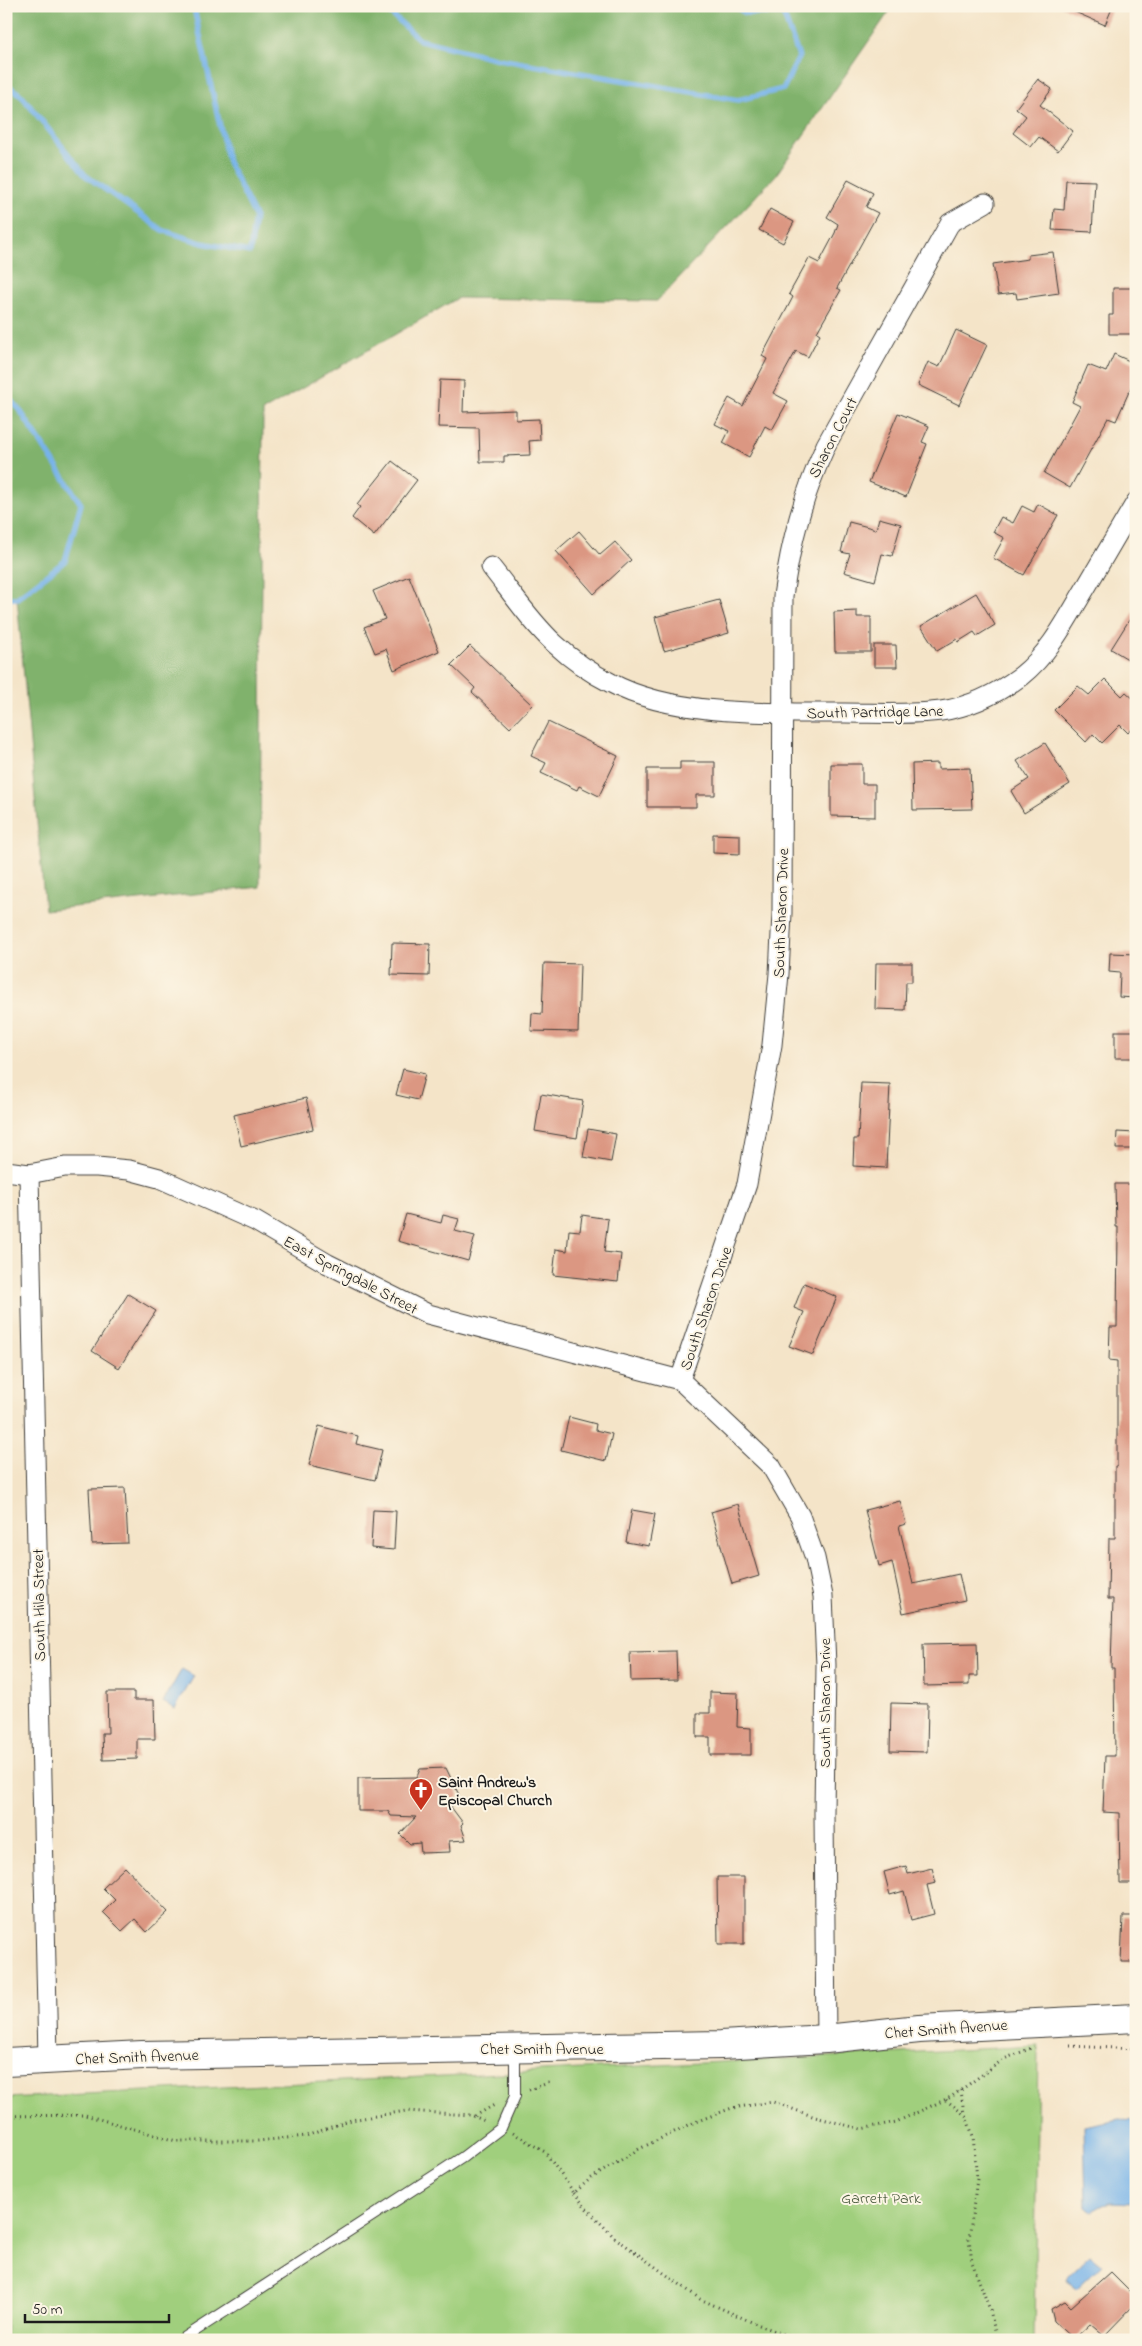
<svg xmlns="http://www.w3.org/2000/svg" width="1142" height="2346" viewBox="0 0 1142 2346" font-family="'Indie Flower',sans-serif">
	<rect width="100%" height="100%" fill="#fcf5e5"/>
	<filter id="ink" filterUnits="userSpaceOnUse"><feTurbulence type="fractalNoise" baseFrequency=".02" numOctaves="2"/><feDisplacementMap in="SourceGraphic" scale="10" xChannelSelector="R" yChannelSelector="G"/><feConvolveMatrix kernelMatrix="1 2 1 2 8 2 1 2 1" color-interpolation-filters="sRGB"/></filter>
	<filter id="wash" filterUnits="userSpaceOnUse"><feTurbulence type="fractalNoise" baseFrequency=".0096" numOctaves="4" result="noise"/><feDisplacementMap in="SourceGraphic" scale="20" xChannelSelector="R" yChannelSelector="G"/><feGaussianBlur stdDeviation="1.12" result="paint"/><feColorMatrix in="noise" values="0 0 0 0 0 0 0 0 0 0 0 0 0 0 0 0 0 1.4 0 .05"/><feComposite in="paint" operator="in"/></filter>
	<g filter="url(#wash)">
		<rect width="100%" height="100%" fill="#f4e4c8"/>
		<path fill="#a0cf7d" stroke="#5e764c" d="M1038 2046 1034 2340H6V2098Z"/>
		<path fill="#80b26c" stroke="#4e6744" d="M6 6H893L776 175 657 301 458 298 263 411 260 887 45 910 17 598H6Z"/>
		<g fill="#77b3e9" stroke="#4a6882">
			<path d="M182 1669 194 1676 175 1709 163 1702Z"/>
			<path d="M1119 2119 1136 2120V2203L1109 2202 1092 2211 1086 2206 1084 2126Z"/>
			<path d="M1090 2255 1102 2265 1076 2290 1066 2278Z"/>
		</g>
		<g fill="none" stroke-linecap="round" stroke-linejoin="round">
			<g stroke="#77b3e9" stroke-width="5.5">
				<path d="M391 6 390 13 420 40 499 59 738 100 783 89 799 57 783 13H744L736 6"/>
				<path d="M6 84 21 95 85 175 162 230 202 243 250 252 255 216 228 162 195 13 197 6"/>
				<path d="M6 395 21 412 81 504 65 561 17 598H6"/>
			</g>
		</g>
		<g id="blocks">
			<g fill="#db9782">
				<path d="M1061 6H1113L1105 25Z"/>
				<path d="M1038 79 1052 89 1040 105 1073 131 1058 151 1039 137 1031 147 1013 133 1026 116 1016 108Z"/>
				<path d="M848 180 873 193 866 207 878 213 837 288 841 290 817 332 820 334 808 357 796 351 773 393 788 401 772 430 765 426 749 457 723 443 729 431 715 424 729 398 743 406 767 359 762 356 793 297 789 294 809 258 819 263 835 233 838 224 827 217Z"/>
				<path d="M1066 180 1095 181 1092 232 1052 230 1054 209 1064 210Z"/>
				<path d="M770 209 794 222 783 243 759 230Z"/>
				<path d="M1053 252 1059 293 1017 299 1016 293 998 295 993 264 1028 259V255Z"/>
				<path d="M1113 288H1136V334H1109V315H1113Z"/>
				<path d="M956 330 987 345 959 405 918 385 928 362 939 367Z"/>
				<path d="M1114 354 1136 364V376L1116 421 1108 418 1070 488 1044 473 1080 406 1072 402 1088 365 1106 372Z"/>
				<path d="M440 380 464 381 463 412 516 410V420L539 419 540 440 529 441 530 455 504 456V462H480L479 428 438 427Z"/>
				<path d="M898 413 929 426 922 442 927 444 906 497 869 482Z"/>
				<path d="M392 461 417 480 374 536 352 518 360 507 357 505Z"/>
				<path d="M1038 504 1058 515 1024 575 993 558 1004 538 993 532 1001 517 1013 523 1022 506 1034 512Z"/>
				<path d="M879 518 901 524 892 556 882 554 875 581 844 572 850 554 841 552 849 522 876 529Z"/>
				<path d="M579 531 600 555 615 542 631 560 594 594 556 551Z"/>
				<path d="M409 576 439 651 394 670 386 649 375 653 364 627 385 619 373 591Z"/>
				<path d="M976 593 995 625 977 636 974 632 958 642 957 639 937 651 921 626Z"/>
				<path d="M719 600 729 633 664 651 655 617Z"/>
				<path d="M1136 609V664L1111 649Z"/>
				<path d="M857 611V617H871V652H835L834 612Z"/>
				<path d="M874 645H896L897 667H874Z"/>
				<path d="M470 646 532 705 510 728 472 692 475 688 451 665Z"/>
				<path d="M1105 679 1122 696 1126 692 1136 701V725L1128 733 1120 725 1102 743 1093 734 1086 742 1054 710 1078 686 1089 695Z"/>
				<path d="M548 722 618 756 599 796 579 786 577 790 541 773 546 763 531 756Z"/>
				<path d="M1045 743 1070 784 1024 813 1011 791 1029 779 1017 761Z"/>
				<path d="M680 762H715V795H696V807H647V769H680Z"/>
				<path d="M938 763V769L970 768 972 809 913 810 912 764Z"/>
				<path d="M831 764H862V784H875V817L831 816Z"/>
				<path d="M713 834 740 835V854L713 853Z"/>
				<path d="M392 943 430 944 429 976 391 975Z"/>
				<path d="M1110 953 1136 954V998L1119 997 1120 973 1109 972Z"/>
				<path d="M544 963 580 964 578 1032 531 1031 532 1013 542 1014Z"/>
				<path d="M876 963H912V982H906L905 1010 875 1009Z"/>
				<rect x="1115" y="1031" width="21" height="27"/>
				<path d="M403 1069 425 1074 418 1100 396 1095Z"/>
				<path d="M861 1083 890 1084 886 1168 853 1166 854 1139H858Z"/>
				<path d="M541 1094 583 1101 577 1138 535 1131Z"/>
				<path d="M306 1098 313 1129 241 1146 234 1115Z"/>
				<path d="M588 1129 616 1134 611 1162 583 1157Z"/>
				<path d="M1117 1132 1136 1133V1149H1116Z"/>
				<path d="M1115 1184H1136V1883H1120L1119 1813 1103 1812 1105 1756H1115L1114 1668H1111L1113 1599H1108L1109 1538H1115V1466H1117V1361L1109 1360 1110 1327H1117L1118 1227H1116Z"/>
				<path d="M406 1214 441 1223 443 1215 459 1219 455 1231 475 1236 468 1261 398 1241Z"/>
				<path d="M582 1215 608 1219 604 1252 621 1254 618 1282 553 1275 556 1249 567 1251 569 1230 580 1231Z"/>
				<path d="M804 1283 837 1297 813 1355 789 1346 804 1312 794 1308Z"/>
				<path d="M128 1294 156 1311 119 1368 92 1351Z"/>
				<path d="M569 1417 596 1424 595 1430 612 1434 606 1461 561 1450Z"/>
				<path d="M319 1426 358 1436 356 1444 382 1450 375 1480 309 1465Z"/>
				<path d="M125 1488 128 1543 92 1544 89 1489Z"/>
				<path d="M900 1501 906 1524 899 1526 913 1584 959 1574 965 1600 903 1613 892 1562 879 1566 865 1510Z"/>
				<path d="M738 1504 759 1576 732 1584 711 1512Z"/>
				<path d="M373 1510 396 1511 394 1550 371 1548Z"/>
				<path d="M632 1510 655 1514 649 1546 626 1542Z"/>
				<path d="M977 1643 978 1676H969V1685L924 1686 923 1644Z"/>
				<path d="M676 1651 677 1680 631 1681 630 1652Z"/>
				<path d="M107 1692H134V1700H154L155 1739H137V1759L103 1760 102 1733H108Z"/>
				<path d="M710 1692 738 1693 737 1727 751 1728V1755H710V1737H697V1713H710Z"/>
				<path d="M891 1703 928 1704 927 1752 890 1751Z"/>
				<path d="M446 1768 459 1795 451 1807 463 1823 461 1825 466 1840 449 1841 450 1852 421 1853 420 1843 410 1844 400 1834 416 1817 391 1816 388 1811H358V1778L417 1777 420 1769Z"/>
				<path d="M906 1866 908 1874 932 1868 936 1883 927 1885 934 1914 911 1920 904 1891 890 1895 884 1872Z"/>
				<path d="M125 1867 168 1912 147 1932 135 1919 122 1931 103 1912 115 1900 103 1888Z"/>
				<path d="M717 1877H744V1944H718Z"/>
				<path d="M1123 1916H1136V1962H1121Z"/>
				<path d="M1110 2272 1136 2298V2303L1104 2336 1090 2324 1074 2339 1054 2321 1051 2309 1065 2301 1071 2307Z"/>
			</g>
		</g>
	</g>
	<g filter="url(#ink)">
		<use href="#blocks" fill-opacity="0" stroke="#3c3a36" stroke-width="1"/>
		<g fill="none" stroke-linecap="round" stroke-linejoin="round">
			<g stroke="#3c3a36" stroke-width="12">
				<path id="lane" d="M181 2340 463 2157 501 2128 515 2096V2049"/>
			</g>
			<g stroke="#3c3a36" stroke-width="21">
				<g id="street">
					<path d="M491 567C511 592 531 622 555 644 571 659 591 673 611 683 674 717 774 713 845 713 876 713 909 715 941 711 970 707 998 693 1021 676 1050 653 1067 619 1085 589 1102 560 1119 531 1136 502"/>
					<path d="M6 1171 29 1174 65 1167H97L129 1170 159 1178 255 1221 328 1264 428 1314 680 1380 771 1466 800 1516 815 1558 823 1596 826 1665 824 1813 826 2039"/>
					<path d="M29 1174 48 2059"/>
					<path d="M680 1380 747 1184 772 1045 779 974 782 913 783 596C791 540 803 496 826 445L950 223 985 203"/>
				</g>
			</g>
			<g stroke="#3c3a36" stroke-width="30">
				<path id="secondary" d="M6 2062 142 2055 721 2045 826 2039 919 2029 1136 2018"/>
			</g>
			<g stroke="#3c3a36" stroke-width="3" stroke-dasharray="1 4" stroke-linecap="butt">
				<path d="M1070 2046 1136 2049"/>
				<path d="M529 2090 551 2082"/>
				<path d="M961 2090 964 2114"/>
				<path d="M946 2100 966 2116 973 2136 977 2179 969 2239 972 2262 990 2310 997 2340"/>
				<path d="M6 2116 85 2115 176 2141H258L306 2136 351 2120 406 2111 471 2115 487 2122"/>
				<path d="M475 2116 496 2104"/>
				<path d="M513 2133 545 2152 574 2193 590 2179 639 2149 695 2122 732 2108 773 2102 815 2117 861 2129 896 2122 951 2097 1004 2059 1034 2047"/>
				<path d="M574 2193 587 2209 614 2237 700 2299 754 2323 799 2340"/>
			</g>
			<use href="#lane" stroke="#fff" stroke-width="10"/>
			<use href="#street" stroke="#fff" stroke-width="19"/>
			<use href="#secondary" stroke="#fff" stroke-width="28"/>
		</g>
	</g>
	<defs>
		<g id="church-pin" transform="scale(1.25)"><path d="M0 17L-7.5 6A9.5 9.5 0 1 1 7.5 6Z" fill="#c8321e" stroke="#fcf5e5"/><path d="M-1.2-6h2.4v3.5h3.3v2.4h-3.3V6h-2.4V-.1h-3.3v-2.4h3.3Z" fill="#fff"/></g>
	</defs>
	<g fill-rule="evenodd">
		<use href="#church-pin" x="421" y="1790"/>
	</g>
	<g text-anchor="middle" stroke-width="4" stroke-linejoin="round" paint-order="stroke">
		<g font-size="16" fill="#1c1c1c" stroke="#fcf5e5">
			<text transform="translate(832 437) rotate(-63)" y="6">Sharon Court</text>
			<text transform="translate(875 711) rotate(-1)" y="6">South Partridge Lane</text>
			<text transform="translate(780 913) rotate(-88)" y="6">South Sharon Drive</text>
			<text transform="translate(351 1274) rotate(28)" y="6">East Springdale Street</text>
			<text transform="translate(705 1308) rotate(-71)" y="6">South Sharon Drive</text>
			<text transform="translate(38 1605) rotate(-91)" y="6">South Hila Street</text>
			<text transform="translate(824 1703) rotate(-90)" y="6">South Sharon Drive</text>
			<text transform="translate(946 2028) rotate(-4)" y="6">Chet Smith Avenue</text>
			<text x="542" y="2054">Chet Smith Avenue</text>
			<text transform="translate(137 2056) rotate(-2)" y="6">Chet Smith Avenue</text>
		</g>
		<g font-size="16" font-weight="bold" fill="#1c1c1c" stroke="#fcf5e5" text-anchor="start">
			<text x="438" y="1787">Saint Andrew's<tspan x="438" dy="18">Episcopal Church</tspan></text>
		</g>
		<g font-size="16" fill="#4a5b3e" stroke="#fcf5e5">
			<text x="881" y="2203">Garrett Park</text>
		</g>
	</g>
	<rect width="1142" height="2346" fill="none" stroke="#fcf5e5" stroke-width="25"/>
	<path d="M25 2314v8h144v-8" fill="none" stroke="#1c1c1c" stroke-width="2.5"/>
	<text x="32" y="2314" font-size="15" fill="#1c1c1c" stroke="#fcf5e5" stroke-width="4" paint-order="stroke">50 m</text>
</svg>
